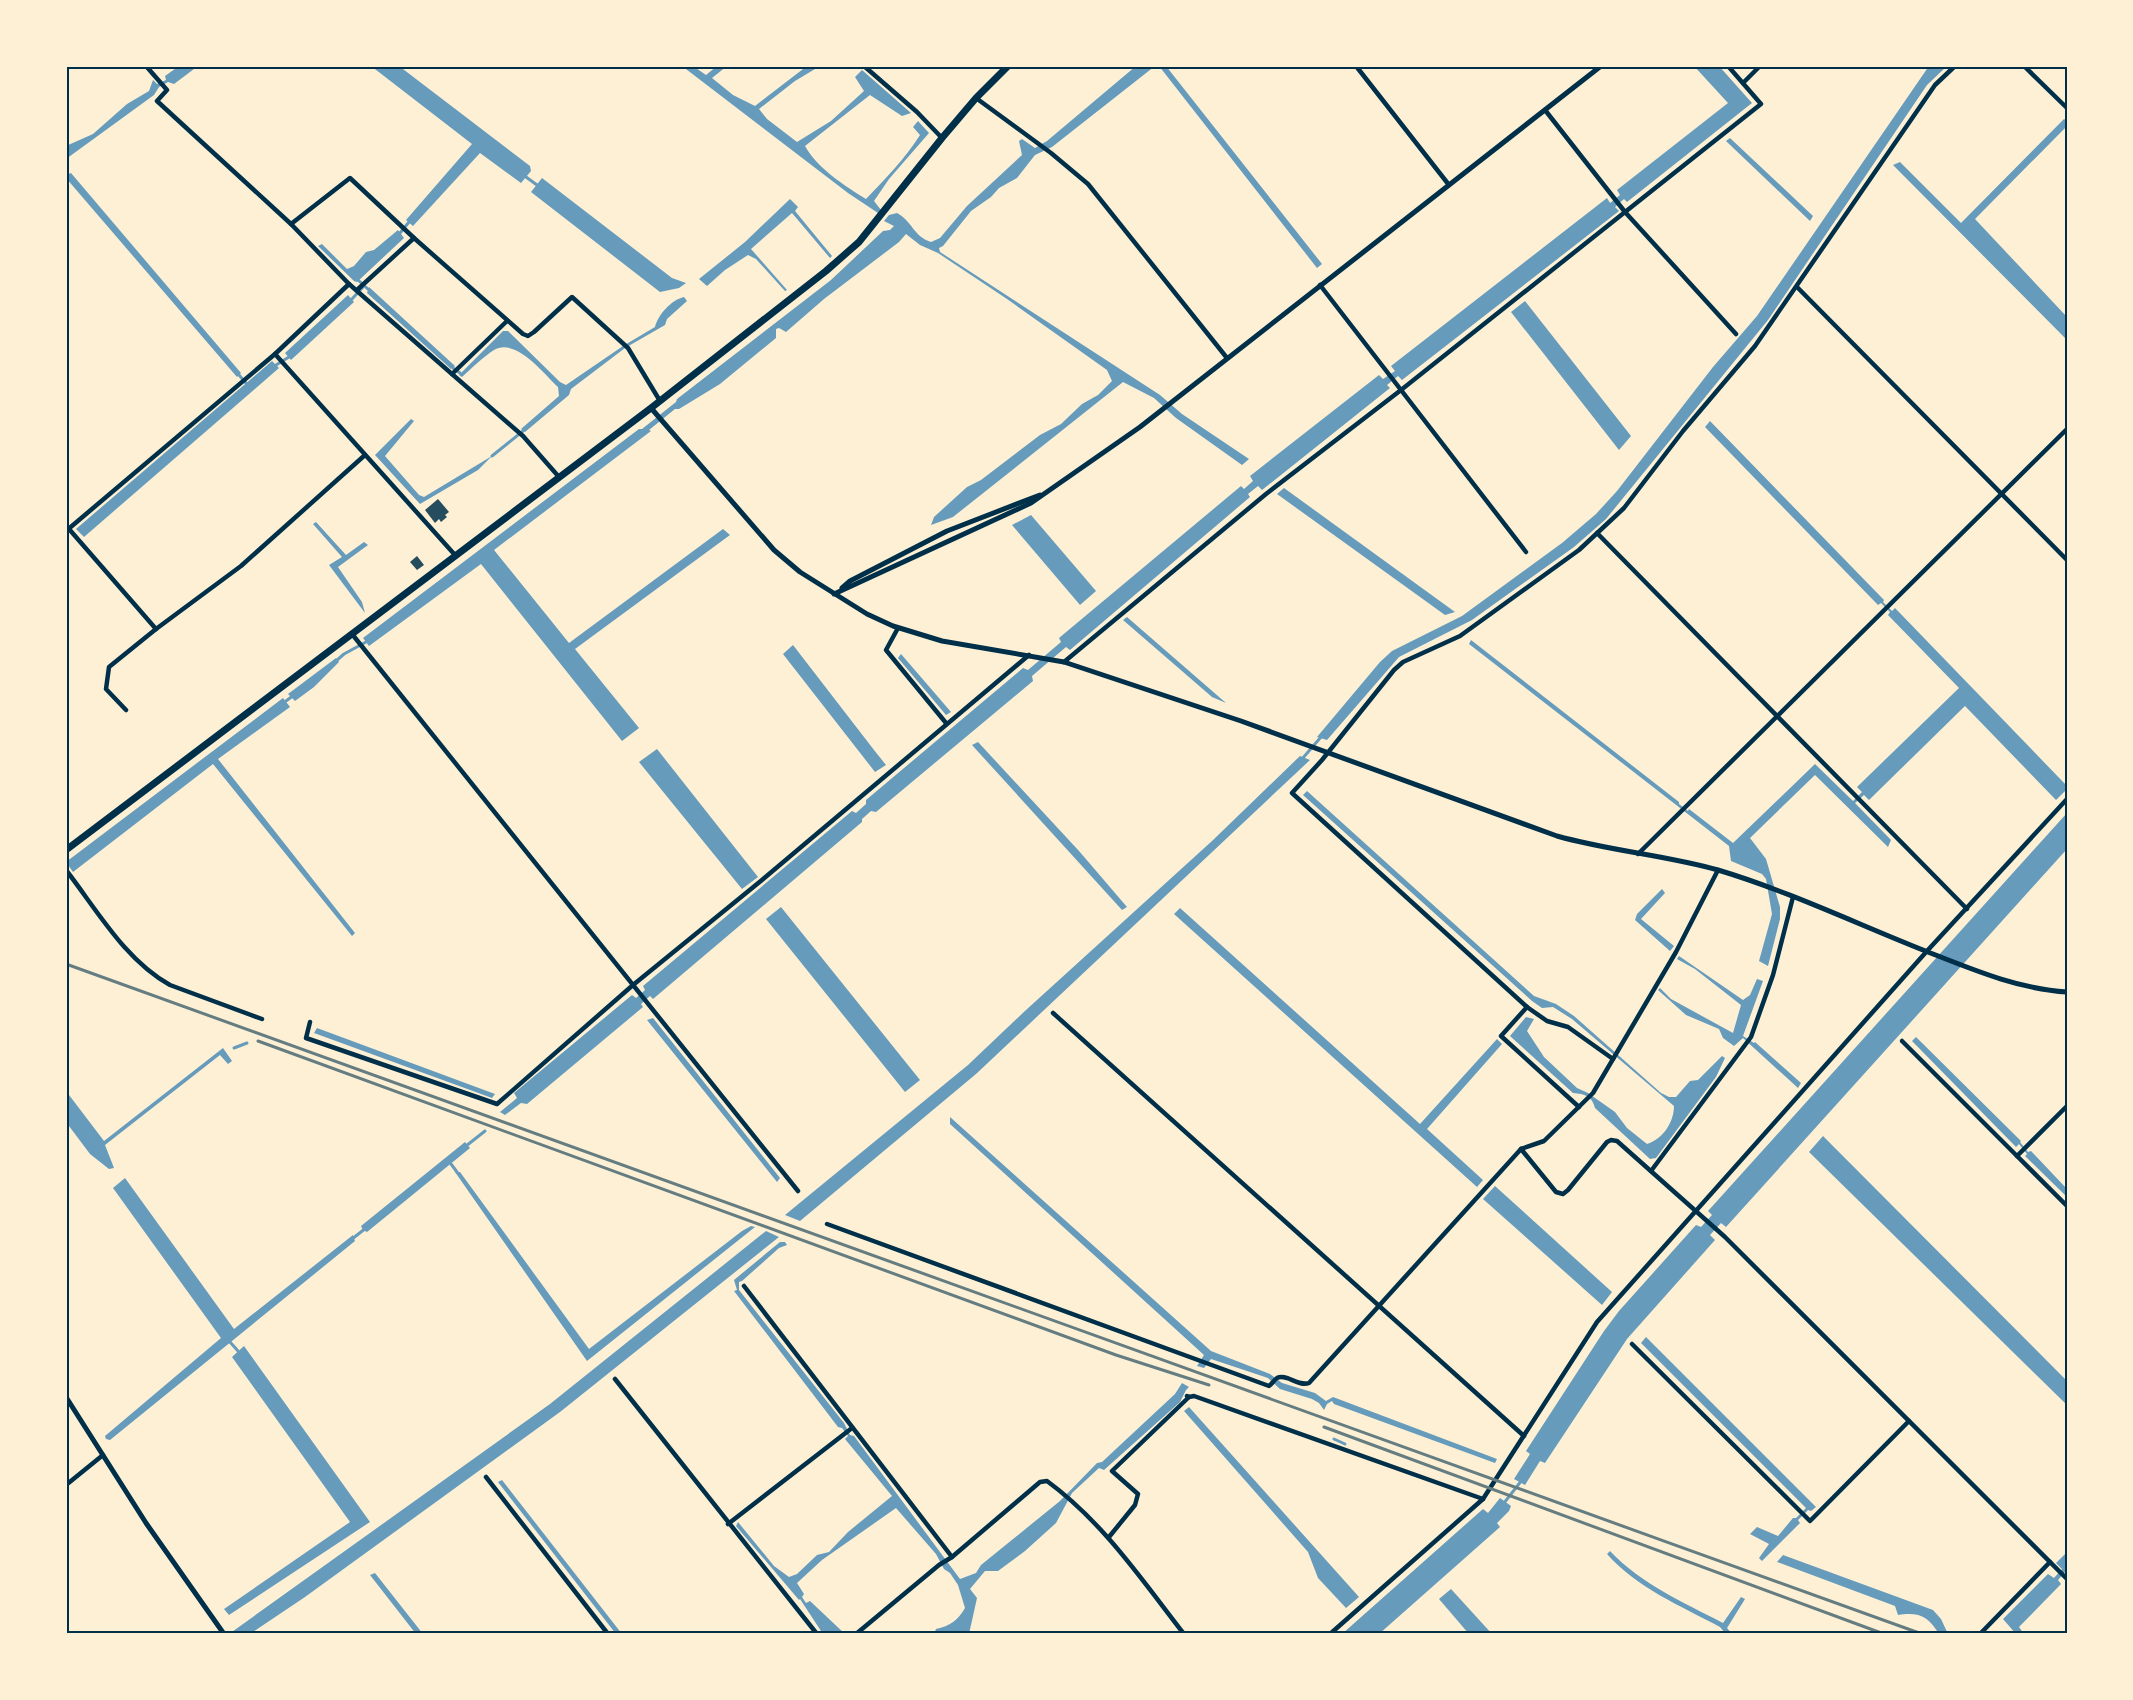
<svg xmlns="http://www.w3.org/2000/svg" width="2133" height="1700" viewBox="0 0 2133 1700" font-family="'DejaVu Sans',sans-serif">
	<rect width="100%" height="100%" fill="#fdf0d5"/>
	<g fill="#669bbc">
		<path d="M179 66H198L174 84 168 82 159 87 154 95 66 159V146L93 134 127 104 149 91 153 80 157 84 166 80 165 76Z"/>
		<path d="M371 66H399L530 166 531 171 521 183 480 153 413 226 406 220 472 144Z"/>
		<path d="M682 66H693L706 75 717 66H727L712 78 733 95 755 106 807 66H820L795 81 759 109 767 119 797 142 831 121 864 91 855 77 862 70 911 113 902 116 870 95 805 146C817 168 845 186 866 199 885 179 905 159 920 135L913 127 918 121 929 133 889 179 874 201 881 210 878 213 848 193Z"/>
		<path d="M1136 66H1155L1052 147 1035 155 1017 178 999 188 991 197 971 211 943 246 939 248 940 252 1160 395 1182 414 1249 459 1242 465 1176 418 1154 398 1123 382 953 517 931 525 934 517 967 487 981 480 1040 435 1061 424 1082 404 1098 395 1112 381 1107 370 1007 299 938 253 920 245 906 234 899 242 824 299 786 332 779 328 776 329V338L720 384 679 409H675L649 430 651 431 494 550 569 643 723 529 730 535 575 649 639 728 622 741 481 564 369 646 363 638 639 429H642L676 402 677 399 831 280 883 231 890 230 894 226 884 221 889 215 897 213C913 222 913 236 931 242L940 238 967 206 1022 155 1019 141 1022 139 1035 148 1047 141Z"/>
		<path d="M1159 66H1166L1322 264 1317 268Z"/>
		<path d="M1694 66H1719L1752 103 1627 202 1624 199 1615 207 1619 211 1402 380 1398 376 1387 385 1390 388 1262 490 1258 486 1248 494 1250 497 1070 650 1066 647 1032 676 1033 681 876 812 871 811 862 819V822L653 999 650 996 641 1004 643 1007 527 1104 521 1103 505 1115 500 1112 517 1098 514 1093 632 995 636 998 645 990 643 986 852 811 856 813 866 804V800L1023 668 1028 670 1061 642 1059 638 1241 486 1244 489 1253 481 1250 476 1379 375 1383 379 1395 371 1391 366 1607 198 1610 203 1620 195 1617 190 1728 103Z"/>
		<path d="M1929 66H1947L1927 85 1768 320 1606 519 1574 547 1472 620 1399 657 1327 740 1317 737 1380 662 1392 651 1462 616 1562 543 1596 514 1617 491 1713 367 1757 316Z"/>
		<path d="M2064 119 2067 121V126L1975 219 2067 317V340L1893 165 1900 162 1961 223Z"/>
		<path d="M1730 138 1813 216 1810 221 1726 141Z"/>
		<path d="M71 173 241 373 237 377 66 178V175Z"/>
		<path d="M542 178 672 278 686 283 679 288 660 292 531 192Z"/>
		<path d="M790 199 798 207 795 211 832 256 830 258 792 213 751 249 787 290 785 291 756 259 748 255 725 270 707 286 699 279 745 242Z"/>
		<path d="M398 230 404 238 357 282 354 281 318 246 322 244 347 269 354 266 366 252 374 250Z"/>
		<path d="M369 287 455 366 451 369 367 293Z"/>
		<path d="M348 295 354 302 291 360 285 353Z"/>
		<path d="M684 297 687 301 667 319 665 325 625 348 571 389 569 395 525 432 521 429 559 396 558 387C544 374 516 337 494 350 483 357 472 368 462 377L459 375 503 331H508L560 382 566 385 623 346 655 327C658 315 671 300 684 297Z"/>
		<path d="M1525 301 1631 436 1619 450 1511 312Z"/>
		<path d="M272 361 279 368 84 537 76 529Z"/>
		<path d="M411 419 414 421 385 456 419 495 424 497 492 456 478 470 420 504 375 455Z"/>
		<path d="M1710 421 1884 600 1883 602 1892 611 1895 608 2067 786V789L2056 800 1965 706 1869 800 1864 795 1855 803 1891 840 1888 847 1815 775 1750 838 1766 859 1780 907V919L1768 966 1759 961 1772 914 1766 879 1762 874 1731 861 1729 846 1469 644 1471 640 1679 802V804L1688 811 1689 809 1733 843 1815 764 1853 801 1862 792 1857 787 1959 688 1888 615 1890 612 1881 603 1878 605 1705 427Z"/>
		<path d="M1284 488 1455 612 1445 615 1277 494Z"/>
		<path d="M1031 515 1096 591 1080 605 1012 525Z"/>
		<path d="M316 522 346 555 364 542 368 545 338 567 362 602 365 613 329 565 342 557 313 524Z"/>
		<path d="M1127 617 1226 703 1212 697 1123 620Z"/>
		<path d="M793 645 874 750 886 765 875 772 783 654Z"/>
		<path d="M901 654 951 712 946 715 898 658Z"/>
		<path d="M336 658 339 662 314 687 295 701 288 694Z"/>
		<path d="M283 698 290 707 218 759 355 933 352 936 213 764 73 872 66 862Z"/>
		<path d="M978 742 1079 851 1127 907 1122 910 972 745Z"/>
		<path d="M657 749 758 877 742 889 639 762Z"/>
		<path d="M1300 756 1310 760 976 1074 800 1221 785 1215 968 1065 1026 1010 1212 841Z"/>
		<path d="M1307 791 1534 996 1556 1004 1574 1016 1661 1093 1669 1097H1676L1690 1081 1698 1080 1722 1056 1725 1058 1716 1077 1656 1158 1650 1159 1595 1108C1592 1096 1585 1094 1573 1093L1510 1036 1526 1017 1534 1019 1527 1031 1544 1057 1577 1088 1588 1093 1615 1112 1627 1128 1647 1144C1663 1139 1674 1122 1674 1106L1572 1019 1553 1007 1542 1008 1532 1001 1303 795Z"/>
		<path d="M2067 813V849L1726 1227 1721 1223 1710 1235 1715 1240 1627 1339 1545 1463 1540 1461 1525 1485 1514 1479 1530 1454 1526 1451 1604 1331 1619 1311 1696 1225 1701 1227 1712 1215 1708 1211Z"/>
		<path d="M1662 889 1665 893 1641 919 1674 946 1670 951 1635 920 1637 914Z"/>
		<path d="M781 907 920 1080 905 1092 766 919Z"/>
		<path d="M1180 908 1420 1124 1497 1039 1502 1044 1427 1129 1483 1180 1477 1187 1174 914Z"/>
		<path d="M1679 956 1743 1000 1750 995 1757 979 1763 981 1743 1036 1754 1043 1755 1042 1801 1083 1798 1088 1743 1038 1734 1046 1723 1038 1719 1029 1686 1015 1658 990 1660 988 1671 999 1733 1033 1741 1005 1695 969 1677 959Z"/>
		<path d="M653 1018 780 1178 777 1182 647 1020Z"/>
		<path d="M317 1028 495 1094 492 1098 314 1033Z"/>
		<path d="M1916 1037 2021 1141 2020 1142 2028 1152 2031 1151 2067 1189V1197L2025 1156 2027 1154 2019 1144 2016 1147 1912 1041Z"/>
		<path d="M223 1048 232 1061 228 1064 220 1055 105 1145 114 1168 109 1169 90 1154 66 1122V1091L104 1141Z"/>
		<path d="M950 1117 1211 1351 1270 1374 1282 1383 1315 1393 1326 1401 1333 1397 1497 1459 1495 1463 1334 1404 1332 1401 1327 1404 1324 1410 1319 1403 1312 1399 1280 1389 1268 1378 1211 1359 1204 1368 1197 1366 1204 1355 950 1124Z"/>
		<path d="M1823 1136 2067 1381V1405L1809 1152Z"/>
		<path d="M465 1142 470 1148 367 1232 363 1230 361 1226Z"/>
		<path d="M455 1172H460L589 1349 742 1231 751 1226 755 1227 587 1361Z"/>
		<path d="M125 1178 234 1329 353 1235 355 1241 110 1440 106 1439 105 1436 221 1338 113 1188Z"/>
		<path d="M1495 1186 1612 1292 1602 1305 1483 1199Z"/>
		<path d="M766 1231 779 1237 560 1412 305 1597 250 1634H229L550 1404Z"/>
		<path d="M780 1242H785L787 1245 779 1248 742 1281 739 1282V1290L844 1423 850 1435 854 1436 960 1579 976 1573 981 1565 1060 1501 1097 1463 1102 1462 1175 1394 1182 1383 1189 1387 1186 1390 1180 1402 1104 1470 1099 1468 1072 1493 1056 1523 1025 1551 998 1571H985L970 1589 977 1598 969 1634 956 1632 952 1634H934L936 1629C950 1626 958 1620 965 1608L958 1585 950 1573 944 1569 936 1554 896 1508 822 1560 797 1583 804 1594 802 1597 806 1603 810 1601 845 1634H823L800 1599 799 1600 736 1526 738 1522 774 1566 789 1577 797 1574 817 1555 829 1552 848 1532 892 1496 845 1439 848 1436 842 1428 838 1427 734 1291 737 1290 734 1280Z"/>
		<path d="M1646 1337 1816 1507 1811 1511 1808 1510 1798 1520 1800 1523 1762 1561 1759 1558 1769 1544 1750 1534 1757 1527 1778 1536 1793 1518H1796L1806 1508 1641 1343Z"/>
		<path d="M244 1346 370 1522 229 1615 224 1609 350 1522 232 1357Z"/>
		<path d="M1189 1407 1359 1597 1346 1608 1318 1578 1308 1552 1184 1411Z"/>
		<path d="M502 1480 622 1634H616L498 1482Z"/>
		<path d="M1500 1498 1511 1506 1509 1511 1497 1523 1500 1527 1379 1634H1342L1483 1509 1488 1513Z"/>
		<path d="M1610 1551C1641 1584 1683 1602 1723 1623L1741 1597 1745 1599 1727 1628 1732 1634H1726L1720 1627C1681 1606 1637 1588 1607 1554Z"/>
		<path d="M2067 1552V1573L2065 1572 2058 1580 2061 1584 2019 1627 2024 1634H2016L2003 1619 2048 1574 2054 1578 2062 1569 2056 1563Z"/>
		<path d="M1783 1555 1933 1610 1941 1619 1948 1634H1939C1928 1616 1919 1612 1898 1615L1895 1606 1777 1562Z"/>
		<path d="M375 1573 423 1634H416L370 1575Z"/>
		<path d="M1451 1589 1492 1634H1469L1439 1599Z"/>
	</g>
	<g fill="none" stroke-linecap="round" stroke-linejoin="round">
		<g stroke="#669bbc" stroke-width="3">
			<path d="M526 177 537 185"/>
			<path d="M400 233 409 222"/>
			<path d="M358 280 369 290"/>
			<path d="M352 299 363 287"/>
			<path d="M276 365 289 357"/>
			<path d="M453 368 460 373"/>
			<path d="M239 375 246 383"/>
			<path d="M492 456 523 431"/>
			<path d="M336 661 344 654 366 642"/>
			<path d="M286 701 294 695"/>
			<path d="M1302 759 1321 737"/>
			<path d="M234 1048 247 1043"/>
			<path d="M466 1146 485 1131"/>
			<path d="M451 1164 457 1172"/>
			<path d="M352 1239 366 1228"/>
			<path d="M230 1342 238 1351"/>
			<path d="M1334 1439 1345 1444"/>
			<path d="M1504 1503 1522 1480"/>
		</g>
	</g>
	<g fill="#264d5e">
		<path d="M438 499 449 512 445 515 447 517 441 522 439 519 435 523 425 510Z"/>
		<path d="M417 556 424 565 417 570 410 562Z"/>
	</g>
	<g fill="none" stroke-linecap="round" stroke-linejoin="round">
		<g stroke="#003049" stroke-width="4.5">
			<path d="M146 66 167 90 157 101 291 224 349 284 523 436 559 477"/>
			<path d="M864 66 917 112 942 138"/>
			<path d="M1356 66 1449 185"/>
			<path d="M2024 66 2067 108"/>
			<path d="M1743 83 1760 66"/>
			<path d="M976 98 1051 153 1088 184 1227 358"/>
			<path d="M1545 110 1625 212 1736 334"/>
			<path d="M291 224 350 178 414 238 523 334 528 336 534 332 572 297 628 348 660 401"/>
			<path d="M1320 285 1526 552"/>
			<path d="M1797 287 2067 560"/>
			<path d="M357 290 414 238"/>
			<path d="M275 354 455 555"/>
			<path d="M452 374 507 321"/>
			<path d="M69 529 156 629"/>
			<path d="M66 531 275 354 349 284"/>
			<path d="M1597 533 1967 909"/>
			<path d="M898 628 886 650 946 723"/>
			<path d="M352 634 798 1191"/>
			<path d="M1064 662 1266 494 1401 390 1761 104 1728 66"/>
			<path d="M126 710 106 689 109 667 156 629 241 566 365 455"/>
			<path d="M1638 854 2067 429"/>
			<path d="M66 870C97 910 125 960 170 985L262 1019"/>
			<path d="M1718 870 1676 952 1593 1093 1544 1141 1521 1149 1556 1192 1563 1194 1568 1190 1607 1142 1611 1140 1617 1141 1725 1237 2067 1579"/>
			<path d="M1527 1007 1501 1036 1579 1107"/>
			<path d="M1053 1013 1524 1436"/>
			<path d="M310 1022 306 1038 497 1104 633 985 762 880 1029 655"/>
			<path d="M1902 1041 2017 1156"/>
			<path d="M1613 1059 1568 1027 1547 1021 1527 1007 1292 793 1322 760 1394 670 1403 662 1460 636 1579 550 1624 508 1683 431 1755 346 1935 85 1955 66"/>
			<path d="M2067 1106 2017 1156 2067 1206"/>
			<path d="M1651 1171 1751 1037 1773 975 1793 897"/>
			<path d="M827 1224 1269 1386C1272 1384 1274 1380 1277 1378 1286 1373 1298 1387 1309 1383L1521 1149"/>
			<path d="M744 1286 952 1557"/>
			<path d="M1632 1344 1810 1521 1909 1421"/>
			<path d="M615 1379 817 1634"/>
			<path d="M1187 1396 1189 1397 1194 1396 1483 1499"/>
			<path d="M486 1477 608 1634"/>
			<path d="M66 1485 103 1455"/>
			<path d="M728 1524 852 1428"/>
			<path d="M1109 1537 1135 1505 1138 1494 1112 1471 1189 1397"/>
			<path d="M856 1634 939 1565 952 1557 1040 1482 1047 1481C1103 1522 1142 1580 1184 1634"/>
			<path d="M1330 1634 1483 1499 1597 1322 1927 951 2067 799"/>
			<path d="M1980 1634 2050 1562"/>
		</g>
		<g stroke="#003049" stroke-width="5">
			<path d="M651 408 774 550 800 572 867 614 893 626 942 641 1064 662 1241 721 1557 836C1610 851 1665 855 1718 870 1788 891 1855 923 1923 950 1969 968 2017 989 2067 992"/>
			<path d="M842 588 850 581 947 531 1040 495"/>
			<path d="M834 594 1031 503 1140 427 1601 66"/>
			<path d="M66 1397 146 1523 224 1634"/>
		</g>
		<path stroke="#003049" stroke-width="7" d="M66 850 651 408 826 271 859 242 942 138 976 98 1008 66"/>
		<g stroke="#657d81" stroke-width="3">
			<path d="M66 964C687 1182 1303 1412 1922 1634"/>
			<path d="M258 1041 1116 1355 1209 1385"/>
			<path d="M1324 1427 1884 1634"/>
		</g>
	</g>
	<rect width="2133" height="1700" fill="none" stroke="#fdf0d5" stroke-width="135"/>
	<rect x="68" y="68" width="1998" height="1564" fill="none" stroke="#003049" stroke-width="2"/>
</svg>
